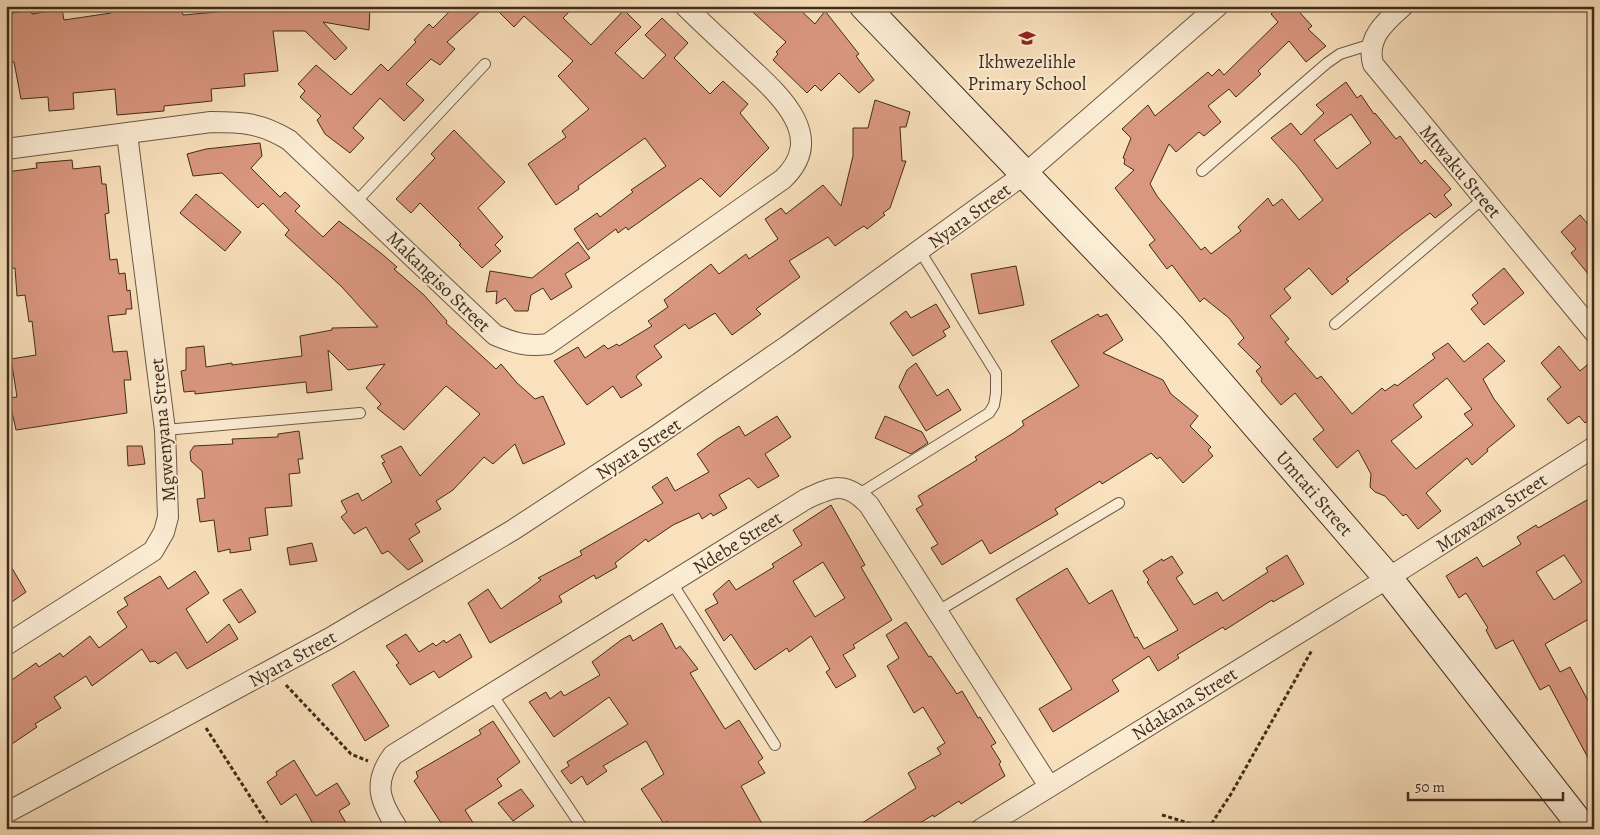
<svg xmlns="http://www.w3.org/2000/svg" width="1600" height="835" viewBox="0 0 1600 835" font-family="Alegreya,serif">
	<rect width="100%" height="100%" fill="#f9e1bd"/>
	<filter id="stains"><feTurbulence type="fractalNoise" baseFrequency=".004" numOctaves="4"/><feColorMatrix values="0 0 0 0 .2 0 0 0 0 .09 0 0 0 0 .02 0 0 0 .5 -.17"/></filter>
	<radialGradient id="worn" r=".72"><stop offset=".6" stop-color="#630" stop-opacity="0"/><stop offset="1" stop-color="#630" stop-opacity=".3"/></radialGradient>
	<g fill="#da9780" stroke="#402c1b" fill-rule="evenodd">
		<path d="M110 6H165V10L181 7 183 15 286 6H370L369 30 323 22 347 48 335 60 305 31H273L278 71 244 74 245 86 211 89 212 101 164 106V111L117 115 115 89 73 93 74 109 49 111 48 97 21 99 14 62 6 63V14L31 10 32 14 62 9 64 20 111 13Z"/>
		<path d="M455 6H486L447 42 455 49 440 65 431 59 406 84 424 100 404 121 380 98 353 128 364 138 350 153 325 134 317 120 321 116 300 97 305 91 298 84 316 65 351 95 381 64 388 71 416 42 414 40 429 24 433 28Z"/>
		<path d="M493 6H575L563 18 591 45 624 10 641 27 615 53 643 79 666 55 645 35 662 18 688 43 674 58 710 94 723 81 748 104 740 113 769 148 720 197 701 178 628 230 626 227 618 233 616 229 588 250 574 229 597 213 600 217 633 192 631 190 666 166 645 138 578 186 579 189 556 205 528 164 566 137 562 131 589 109 558 76 573 61 524 16 514 27Z"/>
		<path d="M746 6H796L815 24 825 11 859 54 856 56 874 80 859 93 839 73 821 91 815 85 807 93 773 60 778 54 776 52 786 42Z"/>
		<path d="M1280 6H1294L1312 26 1308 29 1326 46 1306 62 1289 41 1258 71 1261 74 1236 97 1229 89 1208 106 1221 122 1204 136 1199 132 1176 152 1169 144 1150 184 1157 196 1201 250 1205 247 1211 254 1241 231 1238 227 1268 198 1273 206 1282 199 1299 220 1323 200 1297 166 1271 138 1291 123 1301 135 1324 113 1316 105 1346 82 1357 98 1361 95 1374 114 1375 113 1396 139 1400 136 1421 164 1425 160 1451 189 1444 195 1452 205 1435 218 1430 213 1403 233 1346 279 1349 281 1332 295 1309 268 1284 289 1291 298 1270 316 1289 339 1285 342 1317 379 1321 376 1352 414 1382 388 1385 391 1395 384 1397 386 1435 358 1432 354 1448 343 1464 362 1488 343 1505 361 1483 379 1494 399 1515 426 1487 449 1488 451 1472 465 1467 458 1426 493 1441 511 1418 529 1406 514 1403 516 1385 496 1375 492 1370 487 1371 474 1358 450 1337 468 1313 439 1324 430 1295 393 1281 405 1261 381 1262 379 1256 371 1261 367 1238 344 1244 338 1229 318 1204 298 1200 302 1172 265 1167 269 1149 245 1155 240 1115 188 1134 170 1124 164 1125 159 1123 158 1131 138 1122 129 1148 105 1155 116 1208 72 1212 76 1219 69 1224 75 1278 22 1271 14ZM1351 114 1371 143 1337 169 1314 140ZM1447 378 1472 409 1464 414 1473 425 1416 469 1391 441 1422 417 1413 405Z"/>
		<path d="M875 100 910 112 906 127H900L902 161H906L890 208 883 213 885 215 867 229 864 226 856 231 835 246 828 237 789 261 800 277 756 309 761 314 732 335 715 313 689 329 685 324 654 346 662 357 638 374 636 377 642 385 621 398 613 386 587 405 554 361 578 347 585 358 604 345 608 349 617 344 619 346 652 326 648 321 668 307 664 300 711 264 719 274 746 254 749 259 778 239 765 219 781 208 786 214 823 185 841 206 853 156V128H868Z"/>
		<path d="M454 130 505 182 478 208 503 237 495 245 501 251 482 268 459 245 461 244 420 203 411 213 396 199 435 158 431 154Z"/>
		<path d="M260 143 262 156 251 168 280 197 285 192 300 206 295 211 323 237 339 221 382 254 397 267 394 269 424 295 447 321 446 323 496 369 501 364 517 383 535 399 543 396 565 444 523 464 515 444 493 464 484 457 453 490 436 501 441 509 415 524 420 532 409 539 423 561 408 570 388 551 382 554 366 527 354 534 341 517 347 512 341 501 358 493 362 501 392 482 382 463 385 462 381 456 401 446 420 476 480 414 446 386 404 430 377 408 381 404 366 388 385 364 348 370 328 350 332 390 307 393 306 382 195 394V391L184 392 181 371 186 370V348L204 346 206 367 232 363V365L302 356 300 336 332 330V328L378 327 342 287 285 235 289 230 263 203 258 208 222 173 193 176 187 154 206 149Z"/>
		<path d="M72 160 73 169 100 166 102 184H106L109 213 105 214 110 260 117 259 119 274 125 273 127 291 130 290 132 309H126V314L108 316 113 352 127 351 131 380H124L127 413 16 430 9 398 17 397 11 359 36 355 32 321 29 322 25 295 17 296 15 268 6 269V172L37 168 36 163Z"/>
		<path d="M196 194 241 232 225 251 180 213Z"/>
		<path d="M1580 215 1594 231V281L1571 253 1576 249 1561 232Z"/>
		<path d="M578 242 590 258 565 274 572 287 551 300 543 288 531 295 528 311H515L505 298 496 304 497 291 486 292 490 271 532 278Z"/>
		<path d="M1016 266 1024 305 979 314 971 274Z"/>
		<path d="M1504 268 1524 293 1484 325 1471 309 1478 303 1472 295Z"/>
		<path d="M936 304 950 327 943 331 946 336 913 356 890 323 906 311 911 318Z"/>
		<path d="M1098 314 1100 317 1107 314 1123 340 1103 353 1163 380 1171 394 1198 416 1190 426 1211 447 1208 450 1213 456 1183 483 1160 457 1157 459 1151 453 1102 484 1100 481 1055 509 1058 514 990 554 982 540 942 565 931 548 938 544 916 509 923 505 918 496 977 460 975 457 1015 432 1024 425 1022 421 1079 386 1051 341Z"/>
		<path d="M1559 346 1580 371 1594 359V416L1585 423 1579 416 1568 424 1547 399 1561 387 1541 363Z"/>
		<path d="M916 363 937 396 948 389 961 410 926 431 899 387 907 370Z"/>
		<path d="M777 416 791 437 765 454 779 476 758 488 749 478 719 495 727 508 713 516 711 513 702 519 699 513 673 525 648 542 646 539 615 563 617 567 596 579 594 575 559 596 562 602 490 643 468 603 488 589 501 609 541 580 538 578 582 555 580 551 663 503 652 487 667 477 675 491 709 472 697 454 716 440 739 426 745 436Z"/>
		<path d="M885 416 922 432 928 443 911 454 875 438Z"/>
		<path d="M299 431 303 459H298L300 473 289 474 292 506 265 508 268 535 249 538 251 550 230 553V549L218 552 214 520 200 522 197 499 205 498 202 471 191 461 190 452 194 446 233 444 232 439 278 437V434Z"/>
		<path d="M127 446H142L145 464 128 466Z"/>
		<path d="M1594 496V616L1545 644 1560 672 1570 667 1594 712V769L1549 685 1540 690 1513 640 1496 649 1486 630 1488 628 1466 593 1459 598 1446 576 1477 557 1483 567 1521 544 1517 537 1536 525 1538 528ZM1564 555 1582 582 1554 600 1536 572Z"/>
		<path d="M831 505 865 565 861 567 892 620 853 645 855 648 843 655 856 676 836 688 826 672 830 669 811 636 789 652 787 648 755 670 731 634 724 641 705 610 718 603 713 594 729 580 736 590 774 567 772 564 802 545 793 530ZM823 562 845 598 815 617 793 581Z"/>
		<path d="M312 543 317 561 290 565 287 548Z"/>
		<path d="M1287 555 1304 584 1273 602 1272 600 1225 630 1223 627 1177 655 1179 658 1158 671 1149 656 1112 680 1119 691 1053 732 1039 709 1072 689 1016 599 1067 568 1089 604 1112 590 1135 638 1137 637 1144 649 1178 630 1147 582 1149 580 1143 571 1162 559 1163 561 1172 556 1183 573 1176 578 1194 605 1217 592 1223 601 1268 572 1266 568Z"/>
		<path d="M6 558 26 592 6 606Z"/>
		<path d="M195 571 209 593 186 609 207 643 229 624 238 639 187 669 176 652 158 664 155 661 150 662 142 649 92 686 86 676 54 697 61 708 35 724 37 727 6 748V684L36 663 39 667 60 653 63 657 90 636 99 648 127 627 117 612 128 605 124 598 160 576 168 589Z"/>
		<path d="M241 589 256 612 239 623 223 600Z"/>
		<path d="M906 622 929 657 931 656 957 694 962 691 978 718 980 717 996 743 991 746 1001 762 999 764 1005 776 961 804 959 801 934 817 933 815 910 829H853L916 788 908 773 941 754 937 748 945 743 923 707 914 713 887 666 899 658 886 635Z"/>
		<path d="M662 623 676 649 680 646 698 669 690 673 725 729 739 720 763 758 758 762 765 773 741 786 765 829H674L667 821 664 824 641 789 664 774 646 741 603 766 607 771 587 785 582 776 571 784 561 771 569 766 567 762 628 724 609 697 554 737 529 702 546 692 550 699 561 691 564 696 600 675 592 662 621 640 630 635 633 641Z"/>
		<path d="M406 634 419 652 433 643 436 646 444 640 446 643 460 634 472 657 439 678 434 671 410 685 396 665 399 663 386 646Z"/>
		<path d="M354 671 389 726 365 741 332 685Z"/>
		<path d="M493 721 520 762 497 779 502 786 465 810 477 829H445L414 781 418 777 416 772 481 734 479 730Z"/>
		<path d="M294 760 316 796 337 783 350 804 339 811 346 823 337 829H316L296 794 281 805 267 782 277 775 276 772Z"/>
		<path d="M521 789 534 806 513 821 498 803Z"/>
	</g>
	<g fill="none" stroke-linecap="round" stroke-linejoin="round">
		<g stroke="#6e5944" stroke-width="12">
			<g id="lane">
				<path d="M1202 171 1327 63 1340 54 1372 44"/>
				<path d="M356 202 485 64"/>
				<path d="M1335 324 1484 198"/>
				<path d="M165 430 360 413"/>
				<path d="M859 494 989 413 994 405 996 393V373L920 251"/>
				<path d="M672 583 775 745"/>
				<path d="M938 611 1119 503"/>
				<path d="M492 694 583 829"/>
			</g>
		</g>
		<g stroke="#6e5944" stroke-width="22">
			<g id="street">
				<path d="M1403 6C1385 22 1366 38 1373 64L1594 332"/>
				<path d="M6 149 211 122C243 122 261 123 289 140L495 335C514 343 527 347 548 344L783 179C829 135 776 92 743 61 724 43 704 25 685 6"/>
				<path d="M6 645 153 551 164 532 168 517 165 430 127 134"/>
				<path d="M6 813 330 638 513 530 656 436 787 346 1026 173 1218 6"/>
				<path d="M398 829C380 802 372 783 393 755L806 499C834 486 846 481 869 505L1049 786"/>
				<path d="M981 829 1388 578 1594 447"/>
			</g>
		</g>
		<g stroke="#402c1b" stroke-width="30">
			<path id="secondary" d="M864 6 1171 327 1388 578 1584 829"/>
		</g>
		<g stroke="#402c1b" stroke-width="3" stroke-dasharray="4 2.5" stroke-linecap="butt">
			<path d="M286 685 351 754 368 761"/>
			<path d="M206 728 271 829"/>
			<path d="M1162 815 1208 829"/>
			<path d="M1208 829 1231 794 1312 650"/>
		</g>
		<use href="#lane" stroke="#fbecd4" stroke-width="10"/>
		<use href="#street" stroke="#fbecd4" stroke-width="20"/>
		<use href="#secondary" stroke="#fbecd4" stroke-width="28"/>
	</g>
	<defs>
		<g id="school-bare" transform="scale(1.35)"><path d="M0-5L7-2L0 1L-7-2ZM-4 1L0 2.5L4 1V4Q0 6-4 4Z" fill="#8f2418" stroke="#fbecd4" stroke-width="2.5" paint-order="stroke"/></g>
	</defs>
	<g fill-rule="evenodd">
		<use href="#school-bare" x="1027" y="38"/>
	</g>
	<g text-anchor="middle" stroke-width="4" stroke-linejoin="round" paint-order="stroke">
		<g font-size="19" fill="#402c1b" stroke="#fbecd4">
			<text x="1027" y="68">Ikhwezelihle<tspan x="1027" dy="22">Primary School</tspan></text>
		</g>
		<g font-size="19" fill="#402c1b" stroke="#fbecd4">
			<text transform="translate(1461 171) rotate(50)" y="7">Mtwaku Street</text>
			<text transform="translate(969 215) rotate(-36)" y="7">Nyara Street</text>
			<text transform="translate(439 281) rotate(44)" y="7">Makangiso Street</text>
			<text transform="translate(162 430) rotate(-95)" y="7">Mgwenyana Street</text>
			<text transform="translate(638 448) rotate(-33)" y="7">Nyara Street</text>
			<text transform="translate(1315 493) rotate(49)" y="7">Umtati Street</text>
			<text transform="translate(1491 512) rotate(-33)" y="7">Mzwazwa Street</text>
			<text transform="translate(737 542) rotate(-32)" y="7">Ndebe Street</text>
			<text transform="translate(292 658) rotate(-29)" y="7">Nyara Street</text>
			<text transform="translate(1184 703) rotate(-32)" y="7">Ndakana Street</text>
		</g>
	</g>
	<rect width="1600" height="835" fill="none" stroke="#f9e1bd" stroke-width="25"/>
	<rect x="8" y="8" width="1585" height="820" fill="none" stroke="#402c1b" stroke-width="2.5"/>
	<rect x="12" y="12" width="1575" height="810" fill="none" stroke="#402c1b"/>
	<path d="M1408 792v8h155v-8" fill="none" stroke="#402c1b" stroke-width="2.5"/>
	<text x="1415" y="792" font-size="15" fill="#402c1b" stroke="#fbecd4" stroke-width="4" paint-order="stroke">50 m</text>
	<rect width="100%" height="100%" filter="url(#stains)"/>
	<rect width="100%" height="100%" fill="url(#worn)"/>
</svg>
